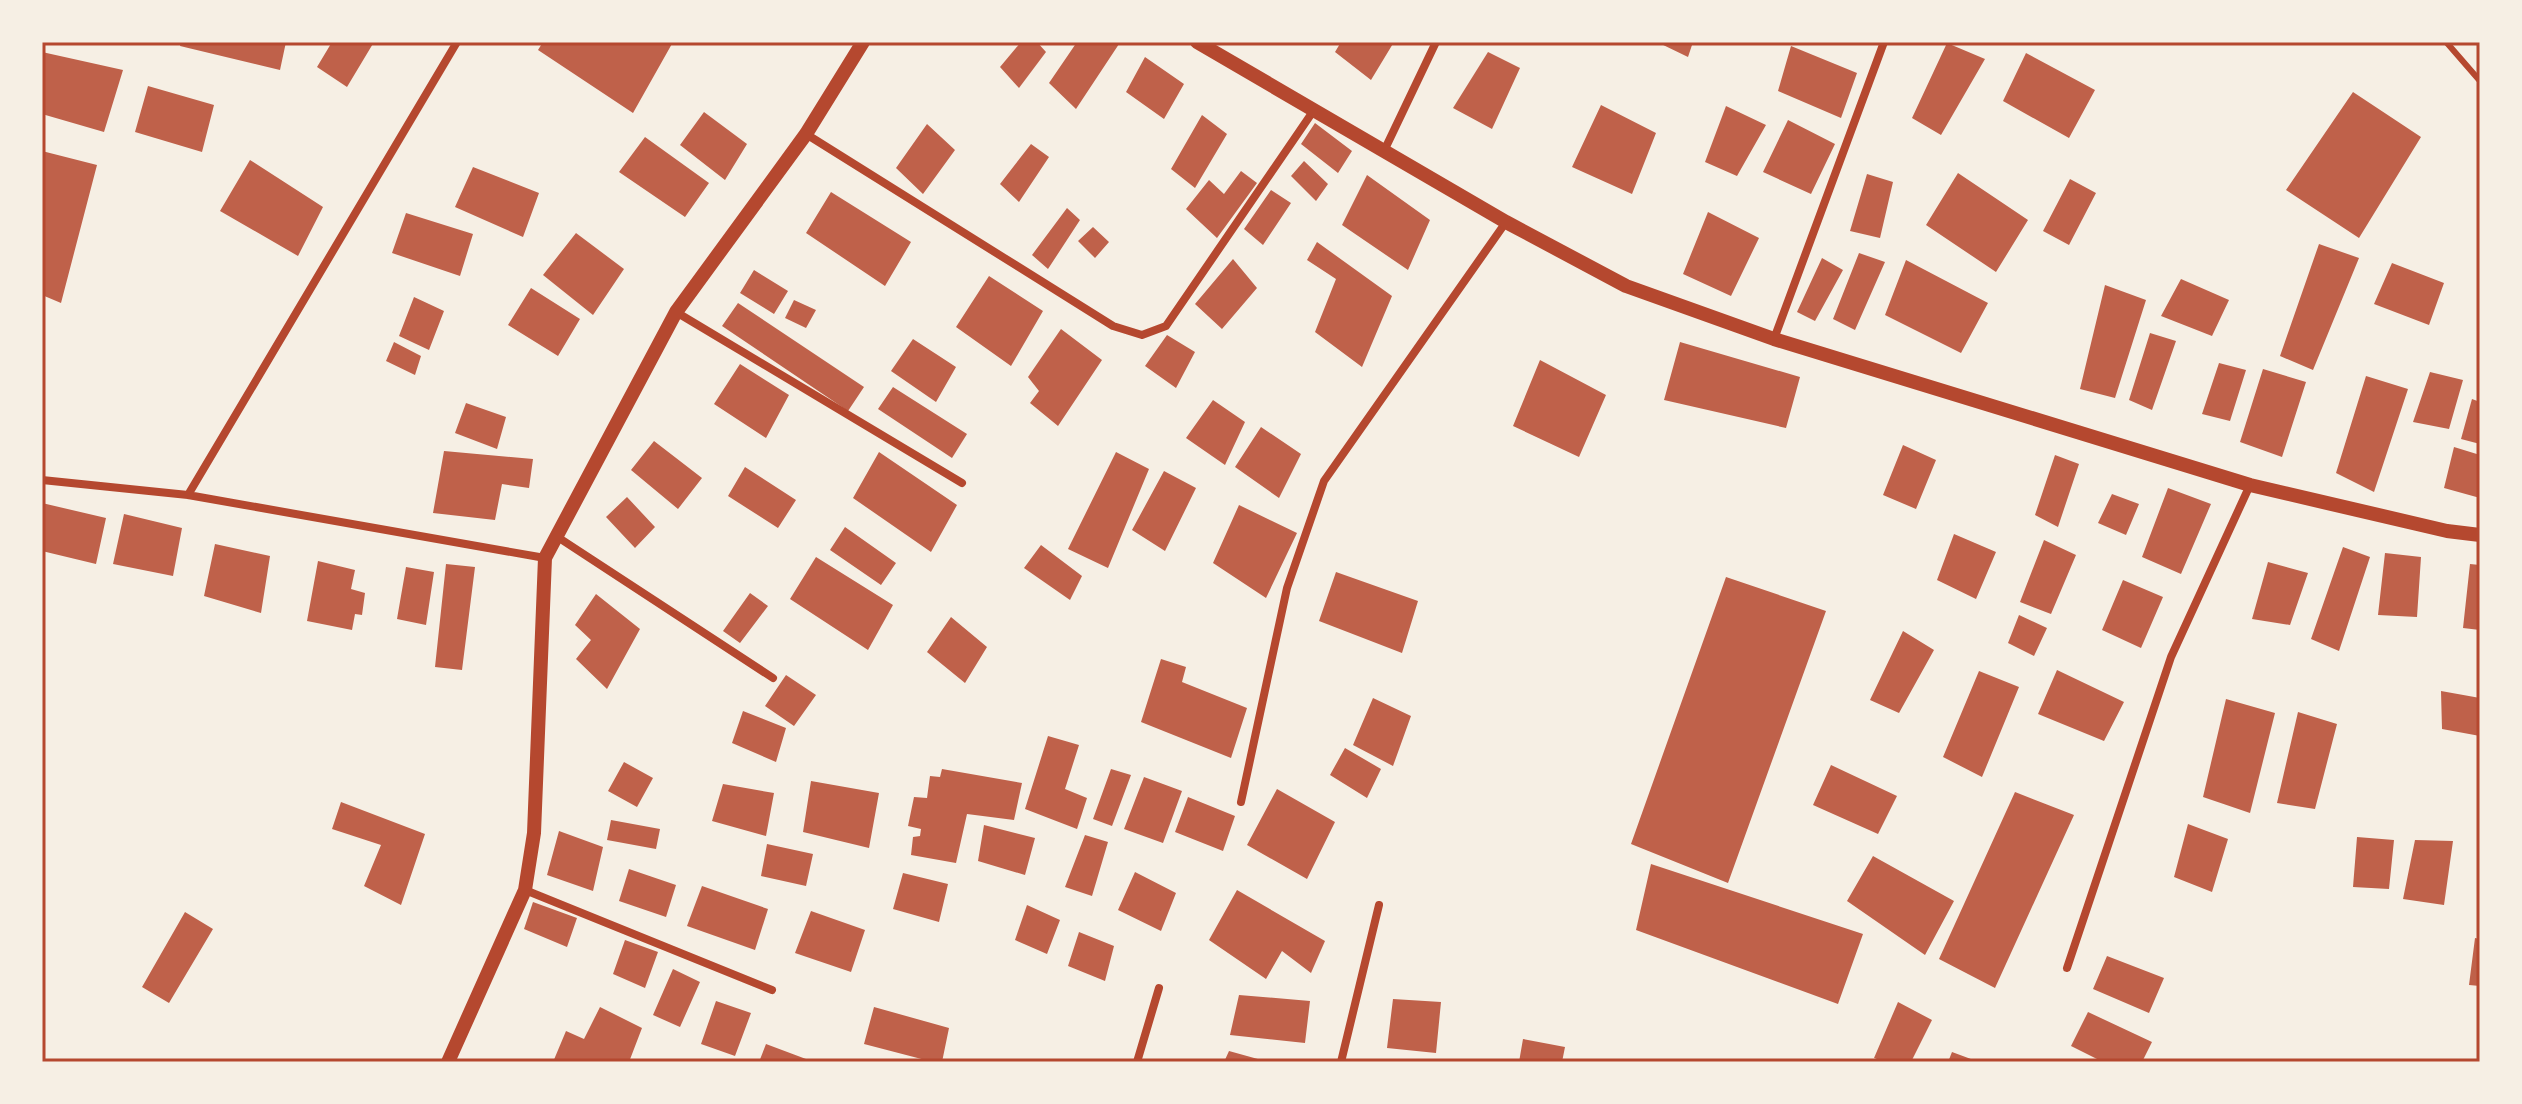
<svg xmlns="http://www.w3.org/2000/svg" width="2522" height="1104" font-family="'IBM Plex Sans',sans-serif">
  <rect width="100%" height="100%" fill="#f6efe4"/>
  <!-- building -->
  <path fill="#bf614a" d="M181 42H286L280 70 180 46Z
    M332 42H374L347 87 317 67Z
    M543 42H673L633 113 538 50Z
    M1021 42H1037L1046 52 1019 88 1000 67Z
    M1077 42H1117L1119 44 1076 109 1049 83Z
    M1341 42H1394L1371 80 1335 52Z
    M1657 42H1693L1688 57Z
    M1947 43 1985 59 1941 135 1912 118Z
    M1791 46 1857 73 1841 118 1778 91Z
    M42 52 123 70 104 132 42 114Z
    M1488 52 1520 68 1492 129 1453 108Z
    M2026 53 2095 90 2069 138 2003 101Z
    M1145 57 1184 84 1164 119 1126 92Z
    M148 86 214 105 202 152 135 132Z
    M2353 92 2421 137 2359 238 2286 190Z
    M1601 105 1656 133 1632 194 1572 167Z
    M1726 106 1766 125 1737 176 1705 162Z
    M704 112 747 144 725 180 680 145Z
    M1202 115 1227 134 1195 188 1171 169Z
    M1788 120 1835 144 1811 194 1763 172Z
    M1315 123 1352 151 1338 173 1301 144Z
    M927 124 955 150 923 194 896 168Z
    M645 137 709 183 685 217 619 172Z
    M1031 144 1049 157 1019 202 1000 184Z
    M42 151 97 165 61 303 42 295Z
    M250 160 323 207 298 256 220 211Z
    M1304 161 1328 184 1316 201 1291 176Z
    M473 167 539 193 523 237 455 207Z
    M1241 171 1257 183 1217 238 1186 209 1209 180 1224 194Z
    M1958 173 2028 220 1996 272 1926 225Z
    M1867 174 1893 182 1880 238 1850 231Z
    M1367 175 1430 220 1408 270 1342 225Z
    M2070 179 2096 193 2069 245 2043 231Z
    M1271 190 1291 203 1263 245 1244 229Z
    M831 192 911 242 885 286 806 233Z
    M1067 208 1080 220 1048 269 1032 255Z
    M1708 212 1759 238 1731 296 1683 274Z
    M406 213 473 234 460 276 392 253Z
    M1093 227 1109 242 1095 258 1078 241Z
    M576 233 624 269 593 315 543 275Z
    M1317 242 1392 296 1362 367 1315 332 1336 279 1307 260Z
    M2319 244 2359 258 2313 370 2280 356Z
    M1859 253 1885 262 1855 330 1833 319Z
    M1822 258 1843 270 1815 321 1797 312Z
    M1233 259 1257 288 1222 329 1195 304Z
    M1906 260 1988 303 1961 353 1885 315Z
    M2392 263 2444 283 2429 325 2374 304Z
    M754 270 788 291 774 314 740 293Z
    M989 276 1043 311 1011 366 956 327Z
    M2181 279 2229 300 2212 336 2161 316Z
    M2105 285 2146 300 2115 398 2080 389Z
    M531 288 580 319 558 356 508 325Z
    M414 297 444 311 429 350 399 336Z
    M794 300 816 310 806 328 785 318Z
    M738 303 864 387 848 411 722 326Z
    M1061 329 1102 360 1058 426 1030 403 1039 391 1028 377Z
    M2150 333 2176 341 2152 410 2129 400Z
    M1167 335 1195 352 1176 388 1145 366Z
    M913 339 956 367 936 402 891 371Z
    M394 342 421 356 415 375 386 361Z
    M1680 342 1800 377 1786 428 1664 400Z
    M1540 360 1606 395 1579 457 1513 426Z
    M2219 363 2246 370 2230 421 2202 414Z
    M740 364 789 395 766 438 714 404Z
    M2263 369 2306 382 2282 457 2240 442Z
    M2430 372 2463 380 2449 429 2413 422Z
    M2366 376 2408 389 2374 492 2336 473Z
    M893 387 967 434 952 458 878 409Z
    M2472 399 2480 402V444L2461 439Z
    M1213 400 1245 422 1225 465 1186 438Z
    M466 403 506 417 497 449 455 433Z
    M1261 427 1301 454 1279 498 1235 467Z
    M654 441 702 478 678 509 631 470Z
    M1903 445 1936 460 1916 509 1883 495Z
    M2454 447 2480 455V498L2444 488Z
    M444 451 533 459 529 488 502 484 495 520 433 513Z
    M879 452 957 505 931 552 853 498Z
    M1116 452 1149 469 1108 568 1068 549Z
    M2055 455 2079 464 2058 527 2035 515Z
    M745 467 796 500 778 528 728 496Z
    M1164 471 1196 488 1165 551 1132 530Z
    M2168 488 2211 504 2181 574 2142 557Z
    M2112 494 2139 504 2126 535 2098 523Z
    M627 497 655 527 635 548 606 517Z
    M42 503 106 518 96 564 42 551Z
    M1239 505 1297 533 1266 598 1213 563Z
    M124 514 182 528 173 576 113 564Z
    M845 527 896 563 881 585 830 550Z
    M1954 534 1996 552 1976 599 1937 580Z
    M2044 540 2076 555 2051 614 2020 602Z
    M215 544 270 556 261 613 204 596Z
    M1041 545 1082 576 1070 600 1024 568Z
    M2343 547 2370 557 2339 651 2311 639Z
    M2385 553 2421 557 2417 617 2378 615Z
    M816 557 893 605 868 650 790 599Z
    M318 561 355 570 351 589 365 593 362 615 355 614 352 630 307 621Z
    M2268 562 2308 573 2290 625 2252 619Z
    M446 564 475 567 462 670 435 667Z
    M2470 564 2480 565V630L2463 628Z
    M406 567 434 572 426 625 397 619Z
    M1336 572 1418 601 1402 653 1319 621Z
    M1726 577 1826 611 1728 883 1631 844Z
    M2123 580 2163 597 2141 648 2102 630Z
    M750 593 768 606 740 643 723 631Z
    M596 594 640 629 607 689 576 659 591 640 575 625Z
    M2019 615 2047 628 2034 656 2008 643Z
    M951 617 987 647 965 683 927 652Z
    M1903 631 1934 650 1899 713 1870 700Z
    M1161 659 1186 667 1182 682 1247 708 1231 758 1141 722Z
    M2057 670 2124 702 2104 741 2038 714Z
    M1979 671 2019 687 1982 777 1943 757Z
    M786 675 816 695 794 726 765 706Z
    M2441 691 2480 698V736L2442 729Z
    M1373 698 1411 716 1393 766 1353 745Z
    M2226 699 2275 713 2250 813 2203 797Z
    M743 711 786 728 776 762 732 743Z
    M2298 712 2337 724 2315 809 2277 803Z
    M1048 736 1079 745 1065 789 1087 798 1077 829 1025 809Z
    M1345 748 1381 769 1367 798 1330 775Z
    M624 762 653 778 637 807 608 791Z
    M1831 765 1897 796 1878 834 1813 805Z
    M942 769 1022 783 1014 820 967 814 956 863 911 855 913 837 920 836 921 829 908 826 914 797 927 798 930 776 940 777Z
    M1111 769 1131 775 1112 826 1093 819Z
    M1144 777 1182 791 1163 843 1124 829Z
    M811 781 879 793 869 848 803 832Z
    M723 784 774 793 766 836 712 821Z
    M1277 789 1335 822 1307 879 1247 845Z
    M2015 792 2074 815 1995 988 1939 959Z
    M1188 797 1235 816 1223 851 1175 832Z
    M341 802 425 834 401 905 364 886 381 845 332 829Z
    M611 820 660 829 656 849 607 840Z
    M2188 824 2228 839 2212 892 2174 877Z
    M984 825 1035 838 1025 875 978 861Z
    M559 831 603 847 593 891 547 875Z
    M1085 835 1108 842 1092 896 1065 887Z
    M2357 837 2394 840 2389 889 2353 887Z
    M2415 840 2453 841 2444 905 2403 899Z
    M767 844 813 854 806 886 761 876Z
    M1873 856 1954 901 1925 955 1847 901Z
    M1651 864 1863 934 1838 1004 1636 930Z
    M629 869 676 885 666 917 619 901Z
    M1135 872 1176 893 1161 931 1118 910Z
    M903 873 948 884 939 922 893 909Z
    M702 886 768 909 755 950 687 926Z
    M1237 890 1325 941 1311 973 1282 951 1266 979 1209 940Z
    M533 902 577 918 567 947 524 929Z
    M1027 905 1060 920 1047 954 1015 940Z
    M811 911 865 930 851 972 795 953Z
    M185 912 213 929 169 1003 142 987Z
    M1079 932 1114 946 1105 981 1068 966Z
    M2475 938 2480 939V986L2469 985Z
    M625 940 658 952 645 988 613 974Z
    M2107 956 2164 978 2149 1013 2093 989Z
    M673 969 700 982 680 1027 653 1015Z
    M1239 995 1310 1001 1305 1043 1230 1035Z
    M1393 999 1441 1002 1436 1053 1387 1048Z
    M716 1001 751 1013 735 1056 701 1044Z
    M1898 1002 1932 1020 1911 1062H1885L1874 1058Z
    M600 1007 642 1028 629 1062H553L566 1031 584 1039Z
    M874 1007 949 1028 942 1062H933L864 1044Z
    M2088 1012 2152 1042 2142 1062H2103L2071 1046Z
    M1523 1039 1565 1047 1562 1062H1519Z
    M766 1044 814 1062H759Z
    M1229 1051 1265 1061V1062H1224Z
    M1952 1052 1979 1062H1948Z"/>
  <g fill="none" stroke-linecap="round" stroke-linejoin="round">
    <!-- service -->
    <path stroke="#b5482f" stroke-width="6" d="M2447 43 2480 81"/>
    <!-- minor -->
    <path stroke="#b5482f" stroke-width="8" d="M806 134 1113 326 1142 335 1166 326 1314 110
      M1384 151 1436 42
      M676 312 962 483
      M1774 339 1884 42
      M42 480 188 495 545 558
      M188 495 457 42
      M556 536 773 678
      M1241 802 1287 588 1324 481 1506 222
      M525 890 772 990
      M2067 968 2171 657 2250 485
      M1137 1062 1159 988
      M1341 1062 1379 905"/>
    <!-- tertiary -->
    <path stroke="#b5482f" stroke-width="14" d="M1197 42 1506 222 1626 286 1774 339 2250 485 2447 531 2480 535
      M448 1062 525 890 534 833 545 558 676 312 806 134 863 42"/>
  </g>
  <!-- border -->
  <rect width="2522" height="1104" fill="none" stroke="#f6efe4" stroke-width="88"/>
  <rect x="44" y="44" width="2434" height="1016" fill="none" stroke="#b5482f" stroke-width="3"/>
</svg>
